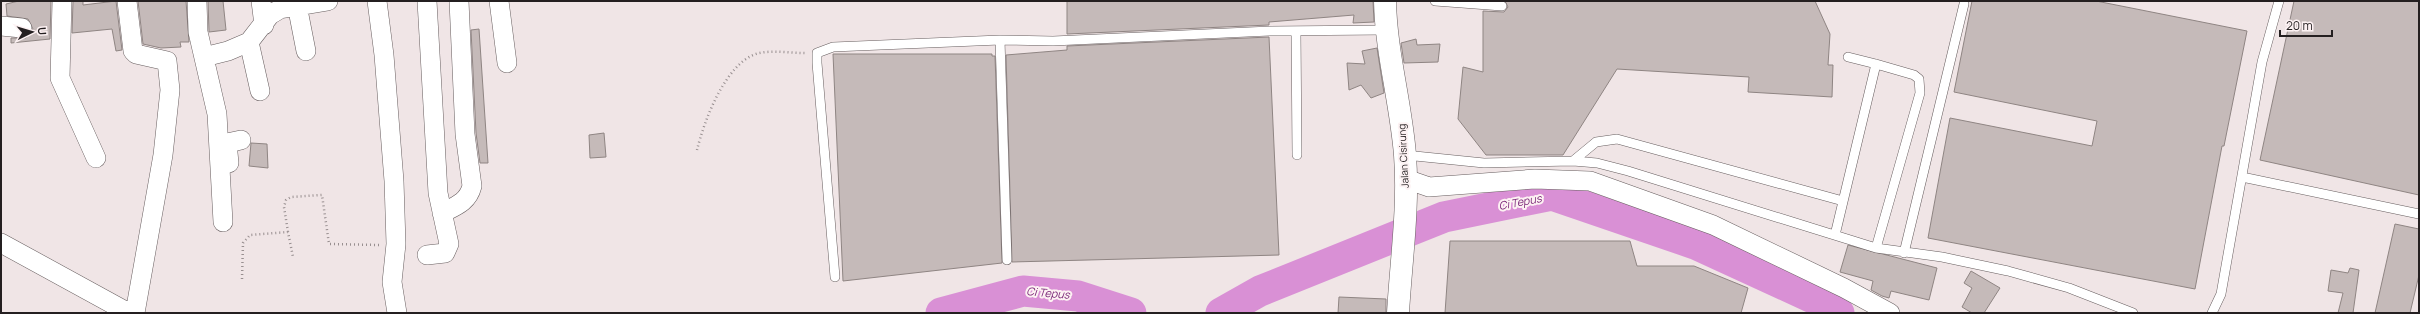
<svg xmlns="http://www.w3.org/2000/svg" width="2420" height="314" font-family="Manrope,sans-serif">
  <rect width="100%" height="100%" fill="#f0e5e6"/>
  <g fill="none" stroke-linecap="round" stroke-linejoin="round">
    <!-- river -->
    <path stroke="#d990d5" stroke-width="31" d="M941 313 1023 291 1078 296 1131 313
      M1221 313 1260 291 1444 217 1552 195 1695 244 1828 305 1839 313"/>
  </g>
  <!-- building -->
  <path fill="#c5bab9" stroke="#8f8583" d="M19 1H51L50 39 11 43V38H26L33 29 28 19 7 16 6 4Z
    M73 1H83V5L116 1 122 50 116 51 112 29 72 33Z
    M138 1H186L189 42H180L181 47 161 48 143 44Z
    M208 1H223L226 30 209 32Z
    M1067 1H1373L1374 22 1353 23 1354 15 1269 22V25L1067 34Z
    M1505 1H1815L1830 34 1828 65H1833L1832 97 1748 92 1749 77 1617 69 1563 155H1486L1458 119 1463 67 1483 72V11L1504 12 1508 7Z
    M1972 1H2096L2247 31 2224 146H2222L2195 289 1928 238 1950 118 2092 146 2097 121 1954 92Z
    M2294 1H2419V195L2260 160Z
    M479 29 488 163H480L476 133 471 30Z
    M1269 37 1279 255 1012 262 1006 55 1067 50V46Z
    M1416 39 1417 45 1440 44 1438 62 1404 63 1401 43Z
    M1377 48 1384 93 1371 98 1361 85 1349 90 1347 63 1365 64 1362 51Z
    M833 54H992V56H995L1002 263 843 281Z
    M604 133 606 157 590 158 589 135Z
    M251 143 267 144 268 168 249 166Z
    M2395 224 2419 229V275L2410 313H2375Z
    M1450 241H1630L1637 266H1694L1748 288 1741 313H1445Z
    M1848 245 1937 268 1929 300 1891 291 1889 298 1882 296 1871 290 1873 281 1840 272Z
    M2350 268 2359 270 2353 313H2338L2343 293 2328 291 2331 270 2348 273Z
    M1971 271 2000 288 1984 313H1972L1962 307 1972 288 1964 283Z
    M1339 297 1386 299V313H1338Z"/>
  <g fill="none" stroke-linecap="round" stroke-linejoin="round">
    <defs>
      <path id="lane" d="M1435 1 1502 6
        M1296 31 1297 155
        M1000 40 1007 260
        M1848 57 1876 64
        M1405 155 1484 163 1573 161 1597 163 1628 171 1876 248 1942 257 2008 271 2069 288 2133 313
        M1573 161 1596 142 1617 139 1843 201
        M2242 177 2419 214
        M1835 235 1876 64 1914 75 1919 79 1920 93 1876 248
        M1904 253 1964 4
        M835 277 817 63V53L833 47 1000 40 1053 41 1270 31 1385 30
        M2212 313 2221 294 2262 62 2279 1"/>
      <path id="street" d="M62 1 60 78 96 158
        M127 1 133 51 136 54 167 61 170 90 163 155 135 313
        M197 1 198 32 217 114 223 222
        M261 1 264 25
        M377 1 384 55 394 181 396 244 392 282 397 313
        M427 1 438 193 449 244 445 253 427 255
        M499 1 507 63
        M297 5 306 51
        M1 26 22 28
        M204 57 228 51 249 42
        M260 91 249 42 270 15 280 9 328 1
        M229 163 227 143 241 140
        M1406 179 1429 187 1535 179 1590 181 1713 225 1844 288 1890 313
        M442 213C456 206 468 202 472 186L465 134 459 1
        M1 243 129 313"/>
      <path id="secondary" d="M1385 1C1386 53 1401 103 1405 155 1409 207 1401 261 1398 313"/>
    </defs>
    <!-- lane casing -->
    <use href="#lane" stroke="#675e5f" stroke-width="10"/>
    <!-- street casing -->
    <use href="#street" stroke="#675e5f" stroke-width="20"/>
    <!-- secondary casing -->
    <use href="#secondary" stroke="#675e5f" stroke-width="23"/>
    <!-- path -->
    <path stroke="#988f90" stroke-width="2.5" stroke-dasharray="1 3" stroke-linecap="butt" d="M697 150C704 121 726 61 759 53 774 50 790 53 805 53
      M288 232 284 207 286 200 291 197 322 195 329 244 379 245
      M242 279 243 243 250 235 288 232 293 257"/>
    <!-- lane -->
    <use href="#lane" stroke="#fff" stroke-width="9"/>
    <!-- street -->
    <use href="#street" stroke="#fff" stroke-width="19"/>
    <!-- secondary -->
    <use href="#secondary" stroke="#fff" stroke-width="22"/>
  </g>
  <g text-anchor="middle" stroke-width="4" stroke-linejoin="round" paint-order="stroke">
    <!-- street labels -->
    <g font-size="10" fill="#241f20" stroke="#fdf2f3">
      <text transform="translate(1403 156) rotate(-93)" y="4">Jalan Cisirung</text>
    </g>
    <!-- water labels -->
    <g font-size="11" font-style="italic" fill="#751f73" stroke="#fdf2f3">
      <text transform="translate(1520 202) rotate(-11)" y="4">Ci Tepus</text>
      <text transform="translate(1048 293) rotate(5)" y="4">Ci Tepus</text>
    </g>
  </g>
  <!-- border -->
  <rect width="2420" height="314" fill="none" stroke="#241f20" stroke-width="4"/>
  <!-- north arrow -->
  <g transform="translate(32 32) rotate(85)" stroke="#fdf2f3" stroke-width="3" paint-order="stroke">
  <path d="M0-3L7 15L0 10L-7 15Z" fill="#241f20"/>
  <text y="-6" font-size="11" font-weight="bold" text-anchor="middle" fill="#241f20">U</text>
  </g>
  <!-- scale -->
  <path d="M2280 30v6h52v-6" fill="none" stroke="#241f20" stroke-width="2"/>
  <text x="2286" y="30" font-size="12" fill="#241f20" stroke="#fdf2f3" stroke-width="3" paint-order="stroke">20 m</text>
</svg>
